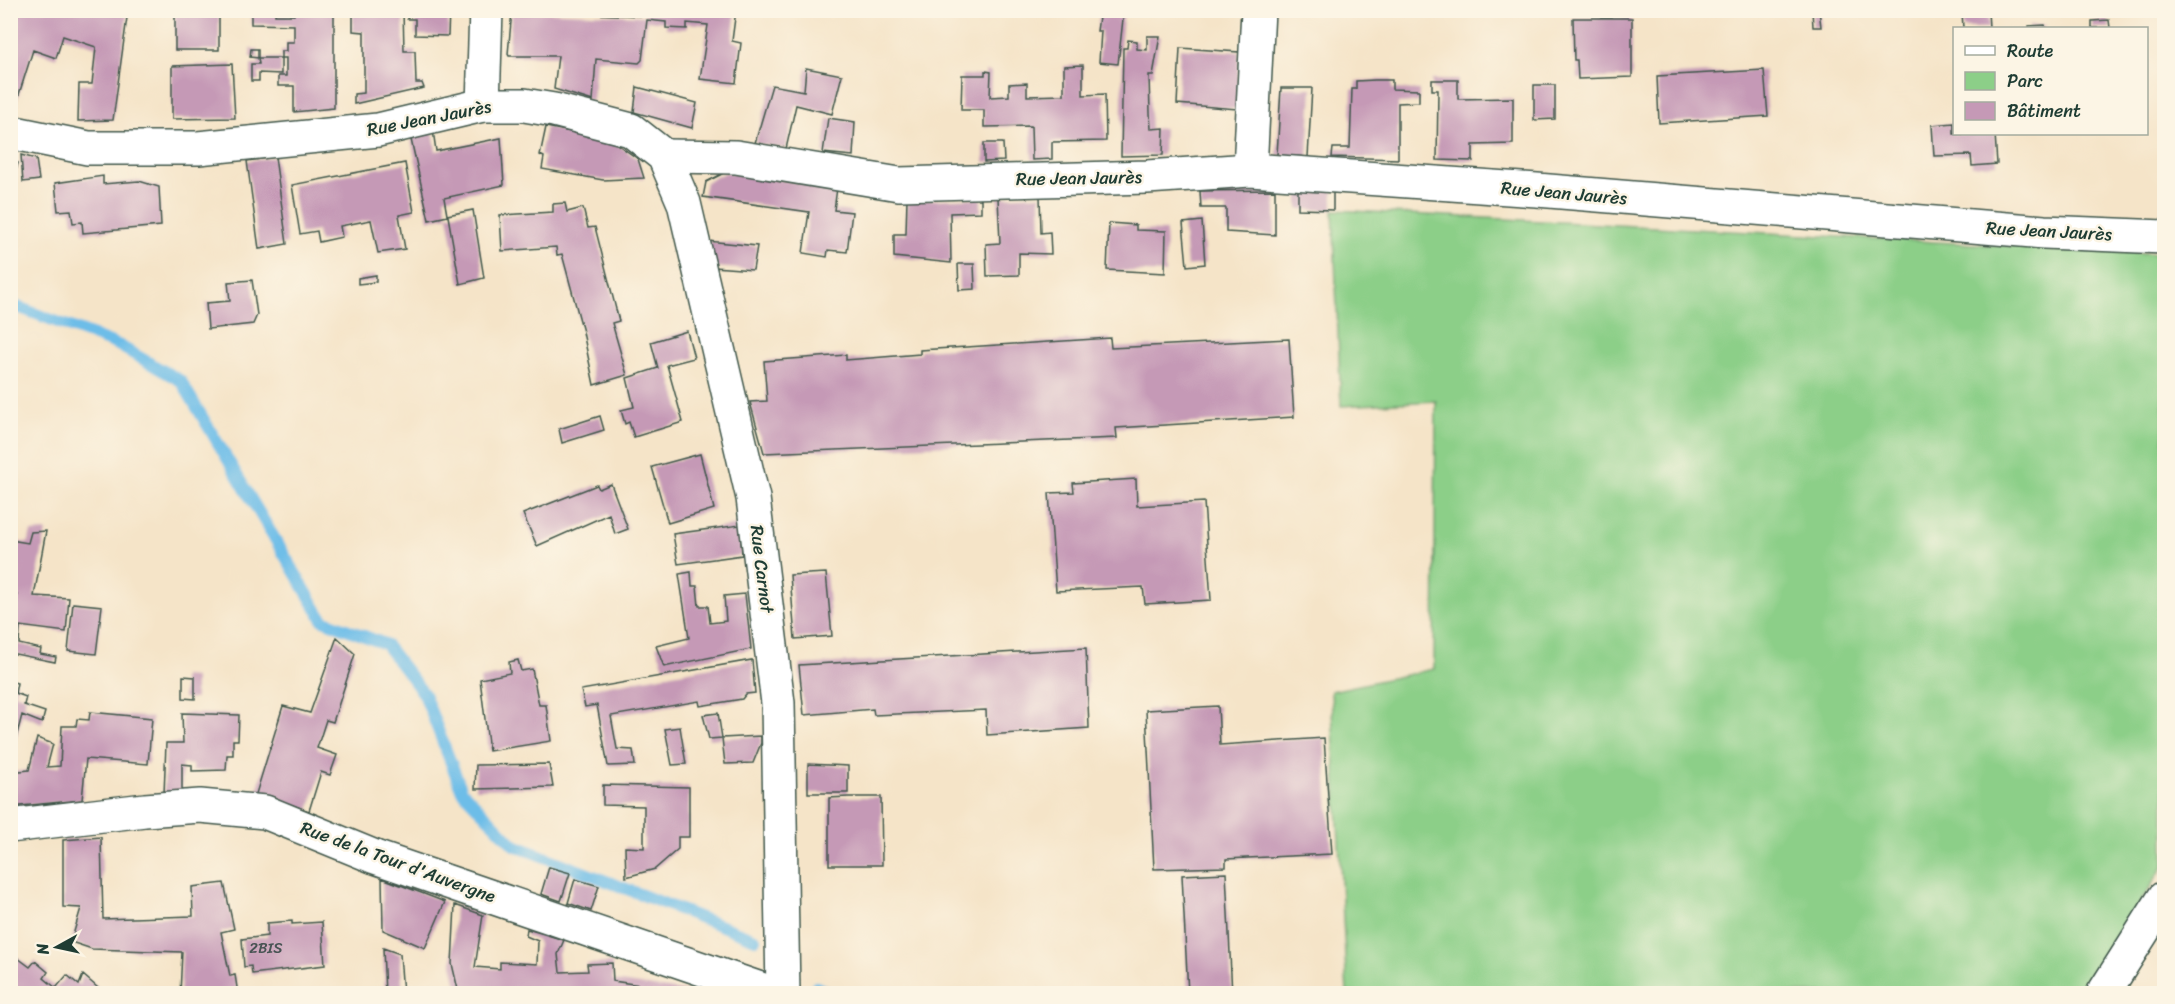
<svg xmlns="http://www.w3.org/2000/svg" width="2175" height="1004" font-family="Sriracha,sans-serif">
  <rect width="100%" height="100%" fill="#fcf5e5"/>
  <filter id="ink" filterUnits="userSpaceOnUse"><feTurbulence type="fractalNoise" baseFrequency=".0167" numOctaves="2"/><feDisplacementMap in="SourceGraphic" scale="12" xChannelSelector="R" yChannelSelector="G"/><feConvolveMatrix kernelMatrix="1 2 1 2 8 2 1 2 1" color-interpolation-filters="sRGB"/></filter>
  <filter id="wash" filterUnits="userSpaceOnUse"><feTurbulence type="fractalNoise" baseFrequency=".008" numOctaves="4" result="noise"/><feDisplacementMap in="SourceGraphic" scale="24" xChannelSelector="R" yChannelSelector="G"/><feGaussianBlur stdDeviation="1.35" result="paint"/><feColorMatrix in="noise" values="0 0 0 0 0 0 0 0 0 0 0 0 0 0 0 0 0 1.4 0 .05"/><feComposite in="paint" operator="in"/></filter>
  <g filter="url(#wash)">
    <rect width="100%" height="100%" fill="#f5e4c8"/>
    <!-- green -->
    <path fill="#8ccf88" stroke="#56865e" stroke-width="1.5" d="M1333 210 2164 254V865L2084 993H1347L1331 691 1434 669 1436 401 1341 406Z"/>
    <g fill="none" stroke-linecap="round" stroke-linejoin="round">
      <!-- stream -->
      <path stroke="#6dbde8" stroke-width="12" d="M10 304 118 345 181 381 323 620 385 644 424 694 462 791 514 845 755 939
        M816 987 832 994"/>
    </g>
    <g id="blocks">
      <!-- building -->
      <path fill="#c599b6" d="M10 10H128L113 120 78 121 79 84H92L96 47 63 36 56 58 33 50 14 110 10 109Z
        M175 10H219V50H175Z
        M251 10 275 11V15H294V10H337L334 13V108L294 112V86H278V76H286V58H281V51H286V42H294V25L251 24Z
        M370 10H403L404 51H415L416 83H422L424 88 354 104V94L364 93V32L353 31V11L370 14Z
        M407 10H449L448 36 415 35V19H407Z
        M645 10H736L732 41 741 43 736 83 700 79 708 25 687 23V29L666 28V22L647 20 642 60 639 63 596 59 593 101 554 89 558 56H509L508 54 512 11 645 16Z
        M1100 10H1124L1118 64 1099 62 1101 31H1097Z
        M1812 10H1819L1821 27H1813Z
        M1988 11 1989 28H1963L1962 12Z
        M1573 18H1632V77L1578 79 1577 60H1574Z
        M2109 20 2110 28H2092V21Z
        M2045 25 2046 28H2029V26Z
        M1147 36H1160L1153 75H1149L1150 113 1151 129 1164 128 1163 155 1121 156 1123 48H1127L1128 40 1137 41V49L1147 50Z
        M1180 48 1239 52 1237 109 1177 104Z
        M251 49H258V58L250 57Z
        M258 58H281V74L259 73V81H251V64H259Z
        M232 64 235 118 172 119V66Z
        M1083 65V95L1105 94 1106 141 1052 142V159L1032 160 1031 126 984 127V110H961L962 75H985V71L991 72 990 97 1009 96V84L1027 83V96L1064 95V66Z
        M806 68 842 75 832 114 796 105 786 149 755 143 772 85 804 91Z
        M1764 70 1768 116 1659 123 1657 76Z
        M1375 80H1392V89L1419 90V102L1398 103V159L1332 157 1333 148H1350L1352 89H1356V81Z
        M1432 80H1458V99L1513 98V144L1473 145V161L1437 160 1438 90H1432Z
        M1534 85H1555V119L1534 120Z
        M637 87 697 103 692 128 634 112Z
        M1281 88H1312L1308 157 1277 155Z
        M828 118 855 122 853 156 823 153Z
        M1954 123V134H1995L1997 164 1972 166 1971 155 1934 156 1932 125Z
        M546 127 611 140 638 159 644 178 603 180 542 169 544 157 540 155Z
        M433 130 436 151 501 138 504 185 444 198 447 215 473 210 484 278 460 284 448 216 429 220 410 135Z
        M984 143H1003L1004 161 984 162Z
        M10 152 13 153 11 160 18 163 11 189Z
        M21 155 36 159 39 180 23 182Z
        M275 157 287 244 259 249 247 161Z
        M405 163 414 212 399 215 405 249 378 253 371 220 340 226 342 237 319 242 317 231 300 234 292 185Z
        M726 172 837 188 834 210 852 212 847 252 828 250 827 257 803 253 809 212 703 197 706 182Z
        M103 176V184L139 181 159 187 161 226 83 233 82 222 73 223 71 210 58 211 55 183Z
        M1298 188 1333 190V210L1298 209Z
        M1275 190V235L1226 232V208H1201L1200 191Z
        M1040 195 1041 233 1050 232 1051 254 1019 253V275L987 276 986 244 1000 243 998 197Z
        M907 198 922 200 981 198V212L950 213 951 263 894 257V234H906Z
        M565 203 567 212 583 208 588 228 595 227 619 321 612 323 627 375 594 385 583 332 562 254 557 255 556 247 502 251 500 215 553 212V204Z
        M1202 221 1205 264 1187 266 1183 223Z
        M1109 223 1136 225V230L1166 231 1165 273 1107 270Z
        M707 241 757 246 753 270 714 267Z
        M958 264H974L975 289 959 290Z
        M376 275V282L358 284V278Z
        M252 280 257 315 253 324 208 329 206 303 230 301 228 282Z
        M687 331 694 358 667 365 683 422 634 437 629 422 625 424 621 410 634 407 627 378 658 368 651 342Z
        M1110 338 1111 348 1289 339 1294 417 1116 428 1117 438 764 453 750 402 767 401 764 361 846 355V360L920 354V350Z
        M600 416 604 430 562 443 559 429Z
        M700 454 714 509 668 523 652 467Z
        M1136 479 1137 506 1204 502 1211 600 1145 604 1143 587 1056 591 1049 493 1074 492 1073 483Z
        M611 484 628 529 615 534 609 514 537 546 523 514 597 485 599 489Z
        M740 525 742 555 678 564 673 534Z
        M46 531 34 596 69 598 66 632 20 626 19 644 41 649 40 654 56 657 55 662 10 653V611L14 612 17 595 10 594V540L28 543 31 532Z
        M691 572 692 586H697L699 606H708L710 623 726 621 724 596 745 594 751 649 664 667 656 646 689 638 679 574Z
        M826 573 832 636 795 639 790 575Z
        M73 603 102 606 96 654 68 651Z
        M337 637 355 654 333 722 326 720 317 748 337 755 330 775 321 772 309 811 275 799 255 797 283 706 310 713Z
        M1086 648 1089 728 987 735 986 710 874 715 873 709 804 715 799 665Z
        M518 660 521 671 532 669 539 705H546L551 741 489 751 480 679 510 673 509 662Z
        M752 660 755 693 746 694 742 699 700 706 699 701 611 716 617 749 633 750 635 765 608 766 597 705 585 707 581 690Z
        M183 676 195 677V699L183 698Z
        M10 681 17 683 15 693 26 697 24 705 45 712 42 723 22 715 15 742 10 740Z
        M1218 706 1220 745 1324 738 1332 854 1226 859V867L1154 869 1146 710Z
        M90 712 152 718 148 764 86 759 82 800 10 807V772L29 770 37 738 53 744 47 767 60 766 62 726H76L77 719 89 720Z
        M182 713 239 715 238 740H233V755H227L226 770 192 771V765L182 764V792L164 794 166 743H183Z
        M718 713 722 738 709 739 703 715Z
        M680 727 686 764 672 765 665 729Z
        M761 736V743L753 763 725 764 722 738Z
        M549 764 553 787 475 789 476 765Z
        M808 764 848 766V793H808Z
        M603 785 689 787V837H678V849L655 869 626 877 625 847 644 848V806L603 805Z
        M848 797H881L882 865H829V798Z
        M101 837 103 919 193 916 192 887 224 883 234 929 221 932 230 976 235 975 238 994H180L182 952 92 949 71 942 81 908 63 907V840Z
        M549 867 570 873 561 901 541 894Z
        M1226 873 1232 994H1188L1182 875Z
        M382 878 445 902 425 948 383 930Z
        M575 879 599 886 591 911 568 903Z
        M455 905 483 915 475 967 500 969V962L537 964 538 941 526 936 527 929 564 940 558 954 560 972 588 971 587 964 612 963 613 981 702 994H459L452 964Z
        M292 921V924L322 922 325 965 252 974 251 966 244 967 242 939 267 936V923Z
        M383 948 400 954 403 994H385Z
        M10 952 30 967 35 961 48 972 44 978 56 988 67 975 79 985 83 975 105 994H19L10 987Z"/>
    </g>
  </g>
  <g filter="url(#ink)">
    <use href="#blocks" fill-opacity="0" stroke="#3f564a" stroke-width="1.5"/>
    <g fill="none" stroke-linecap="round" stroke-linejoin="round">
      <defs>
        <path id="street" d="M10 132 88 148H198L378 130 483 105
          M664 156 736 157 899 184 1147 177 1250 170 1537 190 2044 232 2164 237
          M1250 170 1258 10
          M10 826 145 810 200 806 265 812 375 857 775 994
          M2103 994 2164 898"/>
        <path id="secondary" d="M486 10 483 105H524L554 110 631 130 664 156 684 203 753 498 778 703 783 994"/>
      </defs>
      <!-- street casing -->
      <use href="#street" stroke="#3f564a" stroke-width="36"/>
      <!-- secondary casing -->
      <use href="#secondary" stroke="#3f564a" stroke-width="36"/>
      <!-- street -->
      <use href="#street" stroke="#fff" stroke-width="33"/>
      <!-- secondary -->
      <use href="#secondary" stroke="#fff" stroke-width="33"/>
    </g>
  </g>
  <g text-anchor="middle" stroke-width="5" stroke-linejoin="round" paint-order="stroke">
    <!-- number labels -->
    <g font-size="15" fill="#485454">
      <text x="266" y="953">2BIS</text>
    </g>
    <!-- street labels -->
    <g font-size="18" fill="#1f3d34" stroke="#fcf5e5">
      <text transform="translate(429 118) rotate(-11)" y="6">Rue Jean Jaurès</text>
      <text transform="translate(1079 178) rotate(-1)" y="6">Rue Jean Jaurès</text>
      <text transform="translate(1564 193) rotate(5)" y="6">Rue Jean Jaurès</text>
      <text transform="translate(2049 231) rotate(3)" y="6">Rue Jean Jaurès</text>
      <text transform="translate(762 569) rotate(83)" y="6">Rue Carnot</text>
      <text transform="translate(398 862) rotate(20)" y="6">Rue de la Tour d'Auvergne</text>
    </g>
  </g>
  <!-- margin -->
  <rect width="2175" height="1004" fill="none" stroke="#fcf5e5" stroke-width="36"/>
  <!-- legend -->
  <rect x="1953" y="27" width="195" height="108" fill="#fcf5e5" stroke="#a4ab9e" stroke-width="1.5"/>
  <rect x="1965" y="46" width="30" height="9" fill="#ffffff" stroke="#a4ab9e" stroke-width="1.5"/>
  <text x="2007" y="57" font-size="18" fill="#1f3d34">Route</text>
  <rect x="1965" y="72" width="30" height="18" fill="#8ccf88" stroke="#a4ab9e" stroke-width="1.5"/>
  <text x="2007" y="87" font-size="18" fill="#1f3d34">Parc</text>
  <rect x="1965" y="102" width="30" height="18" fill="#c599b6" stroke="#a4ab9e" stroke-width="1.5"/>
  <text x="2007" y="117" font-size="18" fill="#1f3d34">Bâtiment</text>
  <!-- north arrow -->
  <g transform="translate(57 947) rotate(262)" stroke="#fcf5e5" stroke-width="4.5" paint-order="stroke">
  <path d="M0-4.5L10 22L0 15L-10 22Z" fill="#1f3d34"/>
  <text y="-9" font-size="16" font-weight="bold" text-anchor="middle" fill="#1f3d34">N</text>
  </g>
</svg>
